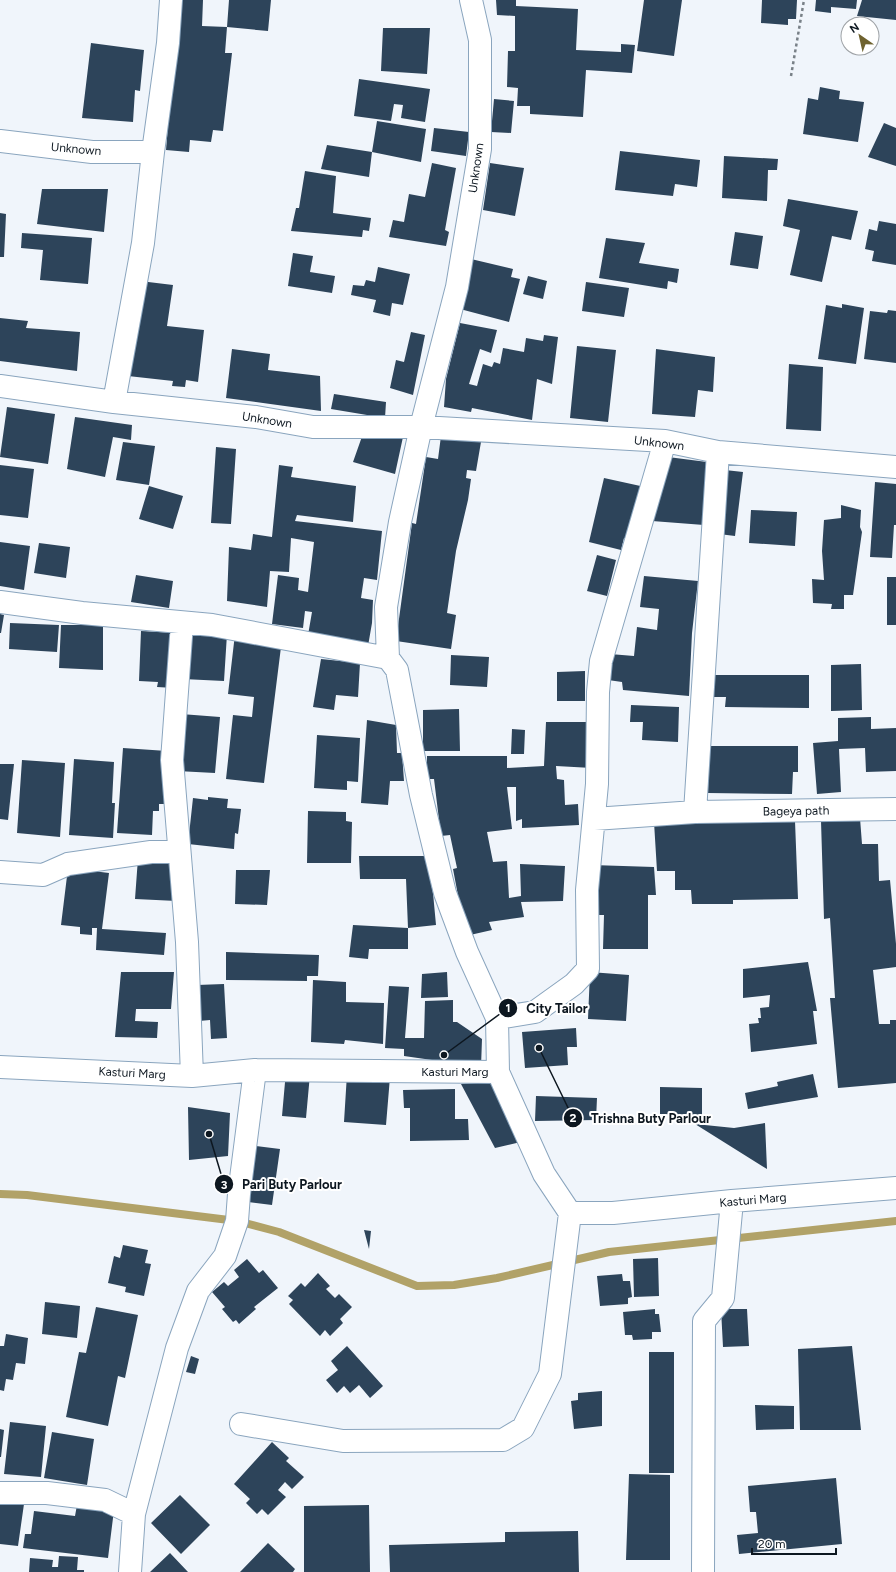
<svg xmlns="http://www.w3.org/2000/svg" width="896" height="1572" font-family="Figtree,sans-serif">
  <rect width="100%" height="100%" fill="#f0f5fb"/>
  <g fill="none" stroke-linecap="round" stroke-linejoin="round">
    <!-- stream -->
    <path stroke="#b1a268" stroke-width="8" d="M0 1194 27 1195 237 1221 279 1232 417 1286 454 1285 497 1278 609 1252 896 1221"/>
  </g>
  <!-- building -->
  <path fill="#2d445a" d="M178 0H203L202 26 227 27 225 53H232L223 131 213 130 211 142 190 140 189 152 166 150Z
    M229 0H271L268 31 227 27Z
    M496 0H516V6L578 9 576 50 621 52V44L635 45 632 73 586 70 583 117 530 114V106H517L518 88 507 87 508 51H515V16L497 15Z
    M644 0H682L674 56 637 51Z
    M762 0H797L796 19H788V25L761 23Z
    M816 0H857L856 9 831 7V13L815 11Z
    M862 0H896V20L857 16Z
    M383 28H430L427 74 381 71Z
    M91 43 144 50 140 91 135 90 133 122 82 118Z
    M359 79 430 89 425 122 401 118 403 105 394 104 391 121 354 116Z
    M820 87 840 91 839 99 864 102 858 142 803 134 808 98 818 100Z
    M494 99 514 101 511 133 491 132Z
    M377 121 426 129 421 162 372 152Z
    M884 123 896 128V166L868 157Z
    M434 128 469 132 466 156 431 151Z
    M327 145 372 152 369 177 321 169Z
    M620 151 700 160 697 187 675 184 673 196 615 190Z
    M724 156 778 159 777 170H768L767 201 722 198Z
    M432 163 456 168 445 230 449 232 446 246 389 237 393 220 404 222 409 194 425 197Z
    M490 163 524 168 515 216 483 210Z
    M305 171 336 176 333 213 371 218 369 231 363 230 362 237 291 231 296 208H299Z
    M42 189H108L104 232 37 224Z
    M788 199 858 211 851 240 832 236 822 282 790 275 800 230 783 226Z
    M0 213 6 214 4 257H0Z
    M879 221 896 224V265L872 261 874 251 865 249 869 229 877 231Z
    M735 232 763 236 758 269 730 265Z
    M22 233 92 238 88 284 40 280 43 250 21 248Z
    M606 238 645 243 639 263 679 269 677 283 668 281 667 289 599 278Z
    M293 253 313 256 310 272 335 276 332 293 288 286Z
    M471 259 513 269 511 277 520 279 509 322 460 309Z
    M378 267 410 274 403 305 392 303 390 316 373 312 376 300 351 295 353 285 364 286 366 280 375 282Z
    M528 276 547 281 543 299 523 294Z
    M140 281 173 285 167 326 204 330 198 382 186 380 185 387 172 386 173 381 128 376Z
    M586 282 629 288 624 317 582 311Z
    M842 304 864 308 856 364 818 359 826 305 842 308Z
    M888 310 896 311V363L864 359 870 311 887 313Z
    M0 318 28 321 26 328 80 332 77 371 0 361Z
    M460 323 497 330 491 353 480 349 469 384 477 386 483 364 492 367 494 362 500 364 503 348 524 352 526 338 543 341 544 335 558 337 552 384 537 379 532 420 472 408 471 412 444 407 446 379Z
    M411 332 425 335 413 395 390 388 396 360 404 362Z
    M577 346 616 350 608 422 570 418Z
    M232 349 270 354 268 370 320 376 321 411 226 398Z
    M656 349 715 357 713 392 698 390 695 417 652 414Z
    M789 364 823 367 821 431 786 429Z
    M334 394 386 402 385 418 331 409Z
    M7 407 55 414 48 464 0 457Z
    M75 417 132 425 131 440 113 437 105 477 67 469Z
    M365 428 403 437 395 474 353 462Z
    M441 436 481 442 476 471 467 470 466 478 471 479 468 500 456 551 447 613 456 615 451 649 396 641 412 523 416 524 426 457 438 459Z
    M123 442 155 446 149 485 116 480Z
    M216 447 236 449 231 524 211 523Z
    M668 457 707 462 704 525 652 521Z
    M0 465 34 469 28 518 0 515Z
    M279 465 293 467 291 477 356 486 353 522 297 515 295 521 382 531 377 580 364 578 361 598 373 600 372 623 368 646 308 635 312 612 305 611 303 628 272 624 278 575 299 578 298 590 308 592 314 542 291 538 289 572 270 571 267 607 227 601 229 547 251 550 253 534 272 537Z
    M725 470 743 472 735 536 719 534Z
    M604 478 645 487 632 540 624 538 621 550 589 542Z
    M875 482 896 484V525H894L892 558 870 557Z
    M149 486 183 496 173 529 139 519Z
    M841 505 861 510 860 527 862 532 853 595H844V609H831L832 604 813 603 812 579 824 580 822 551 824 520 841 518Z
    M751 510 797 512 795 546 749 543Z
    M0 542 30 546 24 590 0 586Z
    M39 543 70 547 66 578 34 573Z
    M597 555 616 560 607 596 587 591Z
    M136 575 173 581 169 608 131 602Z
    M644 576 698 581 692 633 689 696 623 690 622 682 608 680 610 654 634 656 637 627 657 630 659 609 640 607Z
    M887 577H896V625H887Z
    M0 614 4 615 1 633H0Z
    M10 623 59 625 57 652 9 649Z
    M61 625H103V670L59 668Z
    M141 631 176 633 174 688 157 687 158 682 139 681Z
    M185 632 227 634 224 681 183 679Z
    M235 634 282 639 264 783 226 779 233 715 252 717 254 697 228 694Z
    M451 655 489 657 487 687 450 685Z
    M321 659 360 663 358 697 336 695 334 710 313 707Z
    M861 664 862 710 831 711V665Z
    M585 671V701H557V672Z
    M713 675H809V708L725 707 726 697H713Z
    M631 705 679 707 678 742 642 740 643 722H630Z
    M459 709 460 751H423V710Z
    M181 714 220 717 215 773 177 771Z
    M871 717V729L896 728V771L866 772 865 748 839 749 841 792 817 794 813 743 838 741V718Z
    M367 720 396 725 397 753H402L404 781H390L388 805 361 803Z
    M546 722H587L592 768 556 766 557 779 564 780 565 805 578 804 579 825 522 828V819L516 821V787H507L512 829 487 832 493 862 507 861 509 898 521 896 520 864 565 866 563 901 521 902 524 917 489 922 492 930 470 935 460 906 453 869 457 868 450 835 441 836 434 779H427V756H507V768L544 766Z
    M512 729 525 730 524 754H511Z
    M317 735 360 738 358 782 347 781V790L314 788Z
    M709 746H798V772H793L792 794 708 793Z
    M123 748 167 751 164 804H159V811H153L152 835 117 833Z
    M74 759 114 762 112 803H115L113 838 69 835Z
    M22 760 65 763 60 837 17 833Z
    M0 764H14L8 820 0 819Z
    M208 797 228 799 227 808 241 809 238 834 235 833 234 849 188 844 193 798 208 800Z
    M308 811 346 812V821L352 822 351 863H307Z
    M860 818 862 844H878L879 881 890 880 896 944V967L873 970 879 1024H890V1020H896V1083L838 1088 830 998H835L830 918 824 919 821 821Z
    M795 821 798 899 733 900V904H692L691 890H675V871H657L654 822Z
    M359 856H425L433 893 436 925 408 928 406 879H360Z
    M138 858 168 859 177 901 135 899Z
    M592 865 654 867 656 895H648V949H603L604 915H592Z
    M68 868 109 873 102 929 166 933 164 955 96 950 97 928H92V935L80 934V927L61 925Z
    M236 870H270L267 905 235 904Z
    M353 925 408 928V949H369L368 959 349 957Z
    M226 952 319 955 318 976H307V981L226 980Z
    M808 962 817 1011H813L817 1044 751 1052 749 1024 759 1023 758 1018H761L760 1008 769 1007 770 995 743 998V969Z
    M121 972H174L171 1009H136L135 1021 158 1022 157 1038 115 1037Z
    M447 972 448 997 421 998 422 974Z
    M590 972 629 975 626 1021 588 1019Z
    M313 980 346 982V1002L384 1003 383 1044 345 1040 344 1044 311 1042Z
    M224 984 227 1038 211 1039 210 1020 199 1021 197 985Z
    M389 986 409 987 405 1038H424L425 1001 453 1000V1022H457L482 1039 481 1067 404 1056V1049L385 1048Z
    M576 1028 577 1047H567L568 1065 525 1068 522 1032Z
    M286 1071 310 1074 306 1118 282 1116Z
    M347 1074 390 1077 386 1125 344 1122Z
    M813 1074 818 1097 748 1109 745 1093 778 1086 777 1082Z
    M495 1082 525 1141 495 1148 461 1084Z
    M660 1087 702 1088V1115L660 1114Z
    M455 1089V1119H468L469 1140 410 1141V1108H404L403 1090Z
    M536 1096 597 1098 596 1120 535 1121Z
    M188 1107 230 1113 228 1156 189 1160Z
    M765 1123 767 1169 695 1124 734 1128Z
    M248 1145 280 1149 272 1205 240 1201Z
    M364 1230 371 1231 369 1249Z
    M123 1245 148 1250 145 1263 151 1264 144 1296 125 1292 126 1287 108 1283 114 1256 120 1258Z
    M658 1258 659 1296 634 1297 633 1259Z
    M247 1259 259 1273 263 1270 278 1288 254 1307 256 1309 239 1324 236 1320 233 1322 222 1309 225 1307 212 1292 224 1282 228 1286 239 1277 234 1270Z
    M318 1273 330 1286 326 1289 335 1298 339 1294 352 1307 340 1319 343 1323 330 1336 325 1330 320 1336 289 1304 293 1300 288 1296 301 1283 305 1287Z
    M622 1274 623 1281H630L632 1297 628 1298V1304L600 1306 597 1276Z
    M45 1302 80 1306 77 1338 42 1334Z
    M96 1307 138 1315 125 1378 118 1376 108 1426 66 1417 79 1352 86 1353Z
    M655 1309V1314H659L661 1332H652V1339L633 1340 632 1335H625L623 1312Z
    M721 1309H747L749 1346 723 1347Z
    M6 1334 28 1338 25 1364 16 1363 13 1380 6 1379 4 1391 0 1390V1346H4Z
    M347 1346 383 1386 370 1398 359 1385 350 1393 344 1386 337 1393 326 1380 338 1370 331 1361Z
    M852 1346 861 1430H800L798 1349Z
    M649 1352H674V1473H649Z
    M191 1356 199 1359 195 1374 186 1372Z
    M602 1391V1426L574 1429 571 1401 578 1400V1393Z
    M755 1405 794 1406V1429L756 1430Z
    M10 1422 46 1426 41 1477 4 1474Z
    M0 1429 4 1430 1 1457H0Z
    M52 1432 94 1439 87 1485 44 1478Z
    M272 1442 289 1458 286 1461 304 1477 292 1489 285 1482 278 1490 286 1497 268 1515 262 1509 257 1514 246 1503 250 1499 234 1484Z
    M629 1474 670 1475V1560H626Z
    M836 1478 842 1544 739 1554 737 1535 758 1533 756 1512H750L748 1486Z
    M180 1495 210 1525 181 1554 151 1523Z
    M0 1501 24 1504 18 1546 0 1544Z
    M77 1505 114 1510 108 1558 23 1548 25 1534H31L34 1511 75 1516Z
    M369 1505 370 1572H304V1506Z
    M578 1531 579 1572H390L389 1545 505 1542V1532Z
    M268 1543 295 1569 293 1572H240Z
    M170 1553 188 1572H150Z
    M59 1556 78 1557 77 1570H84V1572H29L30 1558 53 1560 52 1567H58Z"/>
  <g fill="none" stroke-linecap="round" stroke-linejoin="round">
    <defs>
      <path id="street" d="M471 0 480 40V149L457 287 421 427 665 441 718 452 896 467
        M0 141 92 152H153
        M0 386 114 402 256 417 313 427H421L400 522 386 607 388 658
        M114 402 143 243 153 152 168 43 171 0
        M0 602 82 613 212 625 388 658 397 670 421 795 445 893 467 952 497 1018 498 1072
        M182 623 172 760 187 942 192 1076
        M695 812 896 809
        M594 819 695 812 718 452
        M0 872 43 875 68 864 151 852H179
        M497 1018 535 1012 574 984 588 969 587 890 597 784 598 692 601 661 665 441
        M0 1067 192 1076 255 1070 498 1072 544 1174 570 1213H613L732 1201 896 1188
        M241 1424 343 1441 503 1440 523 1428 550 1374 570 1213
        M0 1493H47L105 1500 134 1514
        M130 1572 134 1514 177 1348 198 1291 225 1256 237 1221 239 1194 255 1070
        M703 1572 704 1321 723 1298 732 1201"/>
    </defs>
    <!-- street casing -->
    <use href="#street" stroke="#8aa5be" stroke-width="24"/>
    <!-- path -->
    <path stroke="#788087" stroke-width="2.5" stroke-dasharray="3 3" stroke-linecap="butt" d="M791 76 804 0"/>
    <!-- street -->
    <use href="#street" stroke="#fff" stroke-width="22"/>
  </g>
  <g text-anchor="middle" stroke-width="4" stroke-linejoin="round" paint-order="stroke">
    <!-- street labels -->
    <g font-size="12" fill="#0d1720" stroke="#fff">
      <text transform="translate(76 149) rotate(5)" y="4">Unknown</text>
      <text transform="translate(476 168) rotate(-82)" y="4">Unknown</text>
      <text transform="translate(267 420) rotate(9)" y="4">Unknown</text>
      <text transform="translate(659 443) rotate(7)" y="4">Unknown</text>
      <text transform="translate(796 811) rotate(-1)" y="4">Bageya path</text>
      <text x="455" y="1076">Kasturi Marg</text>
      <text transform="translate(132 1073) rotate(3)" y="4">Kasturi Marg</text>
      <text transform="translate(753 1200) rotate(-5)" y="4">Kasturi Marg</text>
    </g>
  </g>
  <!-- callouts -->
  <path fill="none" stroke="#0d1720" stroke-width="1.5" d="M444 1055L508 1008M539 1048L573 1118M209 1134L224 1184"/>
  <g fill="#0d1720" stroke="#fff" stroke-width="1.5">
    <circle cx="444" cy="1055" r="4"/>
    <circle cx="539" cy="1048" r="4"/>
    <circle cx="209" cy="1134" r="4"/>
    <circle cx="508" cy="1008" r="10"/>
    <circle cx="573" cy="1118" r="10"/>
    <circle cx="224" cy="1184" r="10"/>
  </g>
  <g font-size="12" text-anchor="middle" font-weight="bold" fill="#fff">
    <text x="508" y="1012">1</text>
    <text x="573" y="1122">2</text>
    <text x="224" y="1189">3</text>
  </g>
  <g font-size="13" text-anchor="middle" font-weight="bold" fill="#0d1720" stroke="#fff" stroke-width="4" stroke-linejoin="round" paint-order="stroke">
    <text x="557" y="1013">City Tailor</text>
    <text x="651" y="1123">Trishna Buty Parlour</text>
    <text x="292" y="1189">Pari Buty Parlour</text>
  </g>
  <!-- north arrow -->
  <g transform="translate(860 36) rotate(326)"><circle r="19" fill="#ffffff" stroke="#9ea2a6"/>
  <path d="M0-3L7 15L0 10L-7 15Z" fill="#6e622f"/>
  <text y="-6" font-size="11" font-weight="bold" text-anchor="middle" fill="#0d1720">N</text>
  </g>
  <!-- scale -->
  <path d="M752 1548v6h84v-6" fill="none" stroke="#0d1720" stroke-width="2"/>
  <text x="758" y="1548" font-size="12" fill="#0d1720" stroke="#ffffff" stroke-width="3" paint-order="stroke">20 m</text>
</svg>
